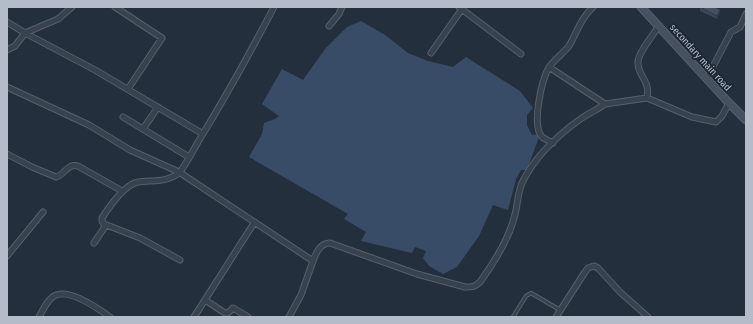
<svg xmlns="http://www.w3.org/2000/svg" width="753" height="324" font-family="'Fira Sans Condensed',sans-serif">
  <rect width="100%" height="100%" fill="#242f3e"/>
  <!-- water -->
  <path fill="#394c67" d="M361 21 385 35 408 53 428 61 453 67 466 57 520 91 533 108 527 115V125L532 135 540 134 527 170H521L516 179 508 210 493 205 479 236 457 267 443 274 429 266 423 258 426 251 415 247 412 253 361 241 366 232 344 219 348 214 249 157 262 134 264 123 275 119 279 116 262 104 282 69 303 80 325 49 347 27Z"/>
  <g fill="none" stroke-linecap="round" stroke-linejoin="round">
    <defs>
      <path id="service" d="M513 317 526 296 531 293 560 310"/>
      <path id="minor" d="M115 7 162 38 128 89
        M459 7 521 54
        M7 22 25 33 58 19 72 7
        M329 26 339 14 342 7
        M7 50 15 46 25 33 95 70 203 134
        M431 53 462 9
        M549 67 605 104 647 98 692 117 716 122 722 116 729 103
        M707 78 731 32 740 27 746 14
        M7 87 89 125 130 150 179 172 313 261C316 253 320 243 330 243L417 274 465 287C472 287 475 287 480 282 493 264 508 241 514 218 518 206 517 195 522 183 534 158 557 136 579 120 587 114 597 110 605 104
        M647 98C651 80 637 76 638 62 638 53 653 35 659 26
        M123 117 189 157
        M143 129 158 107
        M553 143C549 141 545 139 542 137 531 125 542 81 548 69 553 60 563 54 569 46 577 32 581 18 593 7
        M7 154 32 167 56 177C65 175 67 163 78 166L122 191
        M94 243 106 225
        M7 256 43 212
        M180 260 140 238 104 224 102 221V218C109 207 124 185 138 182 152 180 166 183 179 173 184 168 194 149 198 142 225 98 250 53 274 7
        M205 300 225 313H228L233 308 248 317
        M39 317C43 310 48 298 56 295 71 289 99 309 110 317
        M194 317 254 223
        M289 317 301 295 313 261
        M556 317 585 272 588 268 594 266 598 268 620 292 648 317"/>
      <path id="secondary" d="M641 7 729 103 746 120"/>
    </defs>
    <!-- service casing -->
    <use href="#service" stroke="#565f6c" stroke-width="4.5"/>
    <!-- minor casing -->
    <use href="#minor" stroke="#565f6c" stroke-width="7"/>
    <!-- secondary casing -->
    <use href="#secondary" stroke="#565f6c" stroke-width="9"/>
    <!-- service -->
    <use href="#service" stroke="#38414e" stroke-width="2.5"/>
    <!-- minor -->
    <use href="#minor" stroke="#38414e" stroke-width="5"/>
    <!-- secondary -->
    <use href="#secondary" stroke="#465061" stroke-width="7"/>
  </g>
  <!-- wall -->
  <path fill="#3b4654" d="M700 7 720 13 717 19 700 11Z"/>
  <!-- shaded-wall -->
  <path fill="#303945" d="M720 10V13L717 19V16Z"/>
  <!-- building -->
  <path fill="#455162" stroke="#303945" d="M700 7H715L720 10 717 16Z"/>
  <g text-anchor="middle" stroke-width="3.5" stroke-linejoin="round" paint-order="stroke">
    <!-- street labels -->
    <g font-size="10" fill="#b4bcc9" stroke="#1d2633">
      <text transform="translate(701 57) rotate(48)" y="4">secondary main road</text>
    </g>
  </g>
  <!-- border -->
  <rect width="753" height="324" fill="none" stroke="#b4bcc9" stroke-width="16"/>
</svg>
